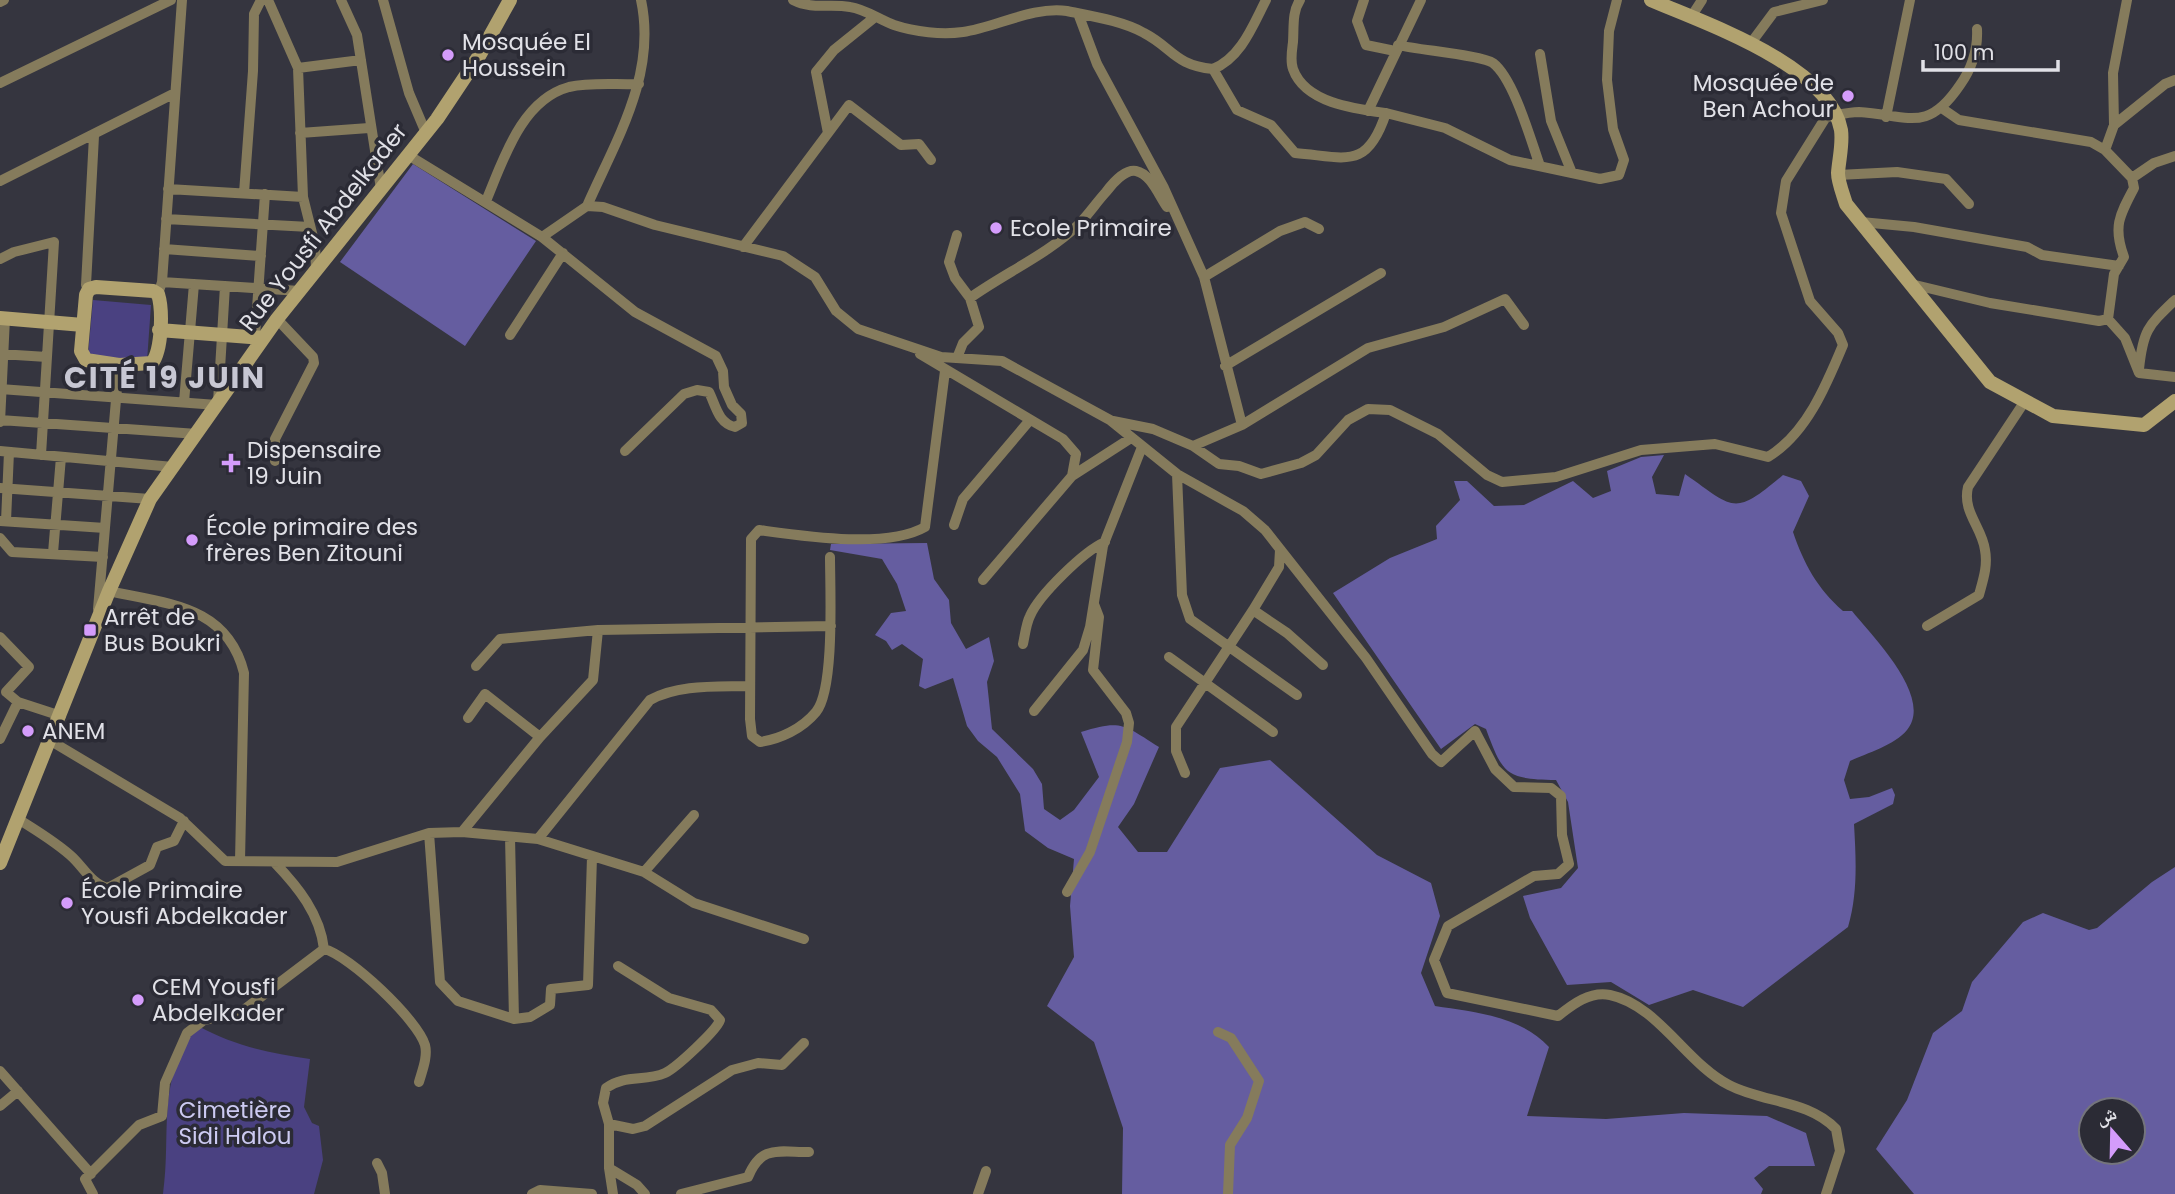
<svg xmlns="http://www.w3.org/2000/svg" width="2175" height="1194" font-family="Poppins,'Noto Naskh Arabic',sans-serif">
  <rect width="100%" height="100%" fill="#35353f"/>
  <!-- green -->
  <path fill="#4a4181" d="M93 300 151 305 147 361 88 355Z
    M198 1026C235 1046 269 1053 310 1059L304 1107 312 1123 319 1126 323 1160 314 1194H163C172 1132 155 1080 198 1026Z"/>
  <!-- forest -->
  <path fill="#655da0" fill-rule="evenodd" d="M413 164 536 241 465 346 340 262Z
    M1664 455 1652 477 1656 494 1679 496 1685 474C1735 509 1733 517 1783 475L1801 481 1809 496 1793 532C1804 564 1817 588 1843 611H1852C1872 636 1934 697 1907 730 1895 745 1867 753 1850 761L1844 780 1850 799 1869 797 1892 788 1895 795 1893 804 1854 824C1856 859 1858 893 1848 927L1743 1007 1693 990 1649 1005 1611 982 1567 985 1530 918 1523 896 1561 888 1578 868 1568 802 1556 780C1506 779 1503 775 1486 729L1475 724 1441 749 1333 593 1390 558 1437 539 1436 526 1460 500 1454 481H1467L1494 506 1524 505 1573 481 1593 498 1611 491 1607 471 1641 457Z
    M927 543 934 579 949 600 951 623 966 649 989 637 994 661 987 682 992 729 1033 769 1042 784 1044 809 1060 820 1074 810 1099 777 1081 732C1122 719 1124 725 1159 747L1134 804 1118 827 1138 852H1167L1220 768 1270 760 1377 855 1431 883 1440 916 1421 973 1435 1006C1474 1012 1521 1016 1549 1047L1527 1116 1606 1119 1684 1113 1767 1116 1806 1133 1815 1166H1769L1754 1178 1763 1189 1761 1194H1122L1123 1128 1094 1042 1047 1006 1074 957 1070 906 1074 859 1048 848 1025 831 1020 794 997 757 978 741 967 726 953 678 925 689 919 686 923 659 902 644 892 650 886 641 875 635 891 613 906 611 897 584 882 559 830 550 831 544Z
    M2175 867V1194H1914L1876 1149 1907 1100 1933 1033 1962 1011 1972 982 2023 922 2043 913 2089 930 2097 928 2152 882ZM2091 1110H2133V1152H2091Z"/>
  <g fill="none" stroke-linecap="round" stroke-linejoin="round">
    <!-- street -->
    <path stroke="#857b5c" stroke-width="10" d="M268 0 298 68 303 197 315 245 316 268
      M341 0 357 35 381 189
      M383 0 409 93 426 133
      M793 0C813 10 829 3 850 7 865 9 880 20 894 25 915 32 942 35 963 32 996 27 1034 6 1067 11 1091 16 1123 21 1144 33 1173 48 1174 65 1213 69 1241 58 1253 25 1266 0
      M1300 0C1292 12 1294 27 1293 42 1292 50 1290 61 1293 69 1305 103 1355 109 1386 113
      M1364 0 1357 21 1366 45 1395 51
      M0 2 4 0
      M1079 16 1097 64 1164 188 1204 277 1242 425
      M1691 17 1702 0
      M1751 43 1774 12 1823 0
      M1398 45C1417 50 1482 55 1493 63 1514 79 1531 141 1540 166
      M1540 54 1551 121 1572 173
      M298 68 361 60
      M1213 69 1237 110 1271 125 1295 153C1346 157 1367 171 1386 113L1445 128 1510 160 1600 179 1619 175 1624 160 1613 129 1607 80 1609 31 1617 0
      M0 83 171 0
      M1943 109 1959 120 2091 142 2105 150 2114 125 2165 84 2175 80
      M1368 111 1421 0
      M1886 117 1910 0
      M2114 125 2113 73 2127 0
      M300 133 369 128
      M828 133 816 72 834 50 875 17
      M2105 150 2132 178 2134 188C2119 216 2113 227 2124 257L2114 274 2108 319 2125 338 2139 373 2175 377
      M408 155 542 237 587 206 603 207 655 225 783 256 815 277 836 311 858 329 941 357 1002 361 1110 420 1177 474 1243 511 1265 530 1366 658 1432 754 1441 762 1475 731 1495 769 1514 787 1551 788 1561 796 1562 835 1569 864 1558 874 1534 876 1448 926 1434 960 1447 993 1558 1016C1573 1004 1590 991 1610 995 1658 1005 1687 1064 1729 1085 1764 1103 1808 1100 1836 1129L1840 1151 1826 1194
      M1838 175 1897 172 1946 179 1969 204
      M2132 178 2154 163 2175 156
      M0 181 175 93
      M168 189 303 197
      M244 193 253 71 254 14 261 0
      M486 201C503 161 521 100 569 87 591 82 617 85 639 84
      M587 206C616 140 657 75 641 0
      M166 219 310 227
      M1861 222 1914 227 2027 247 2042 255 2119 266
      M542 237 635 312 716 356 723 371 724 387 732 405 741 414 742 423 735 427C718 423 716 406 709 392L697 390 684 394 625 451
      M743 247 849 105 901 145 919 144 931 160
      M164 249 261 256
      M0 259 14 252 54 242 41 455
      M1204 277 1280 231 1305 222 1319 229
      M162 282 300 291
      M1911 284 1990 303 2099 321 2108 319
      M89 289 86 285 94 136
      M158 294 162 282 182 0
      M970 298C1005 273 1048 254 1078 225 1088 215 1096 203 1106 192 1112 184 1125 169 1136 171 1151 174 1159 196 1167 207
      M510 335 563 253
      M255 337 265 194
      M0 354 47 357
      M920 354 1063 439 1076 454 1072 476
      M957 358 963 343 979 327 970 298 955 278 949 262 957 235
      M1225 366 1381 273
      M2139 369C2143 330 2148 326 2175 300
      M0 389 217 405
      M184 402 194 284
      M218 402 225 286
      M0 420 197 434
      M1113 421 1153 429 1193 446 1242 425 1368 348 1444 327 1505 299 1524 325
      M0 422 5 318
      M1193 446 1219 464 1239 466 1261 474 1301 463 1316 455 1348 420 1368 409 1390 410 1438 434 1487 475 1502 482 1556 477 1641 450 1715 444 1768 457C1806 434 1826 386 1843 345L1838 333 1810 301 1781 213 1786 181 1826 117C1837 115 1849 112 1859 112 1908 115 1927 134 1960 85 1972 68 1978 49 1977 29
      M0 451 173 467
      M275 461V439L314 363 313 357 277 319
      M1177 474 1182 595 1190 619 1297 695
      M0 488 150 499
      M0 521 105 528
      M6 521 9 452
      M954 525 963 499 1030 420
      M0 538 12 552 103 557
      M53 553 61 457
      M830 557C830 588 835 689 816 712 802 729 780 739 760 742L752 736 750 719 751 539 759 530C803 536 887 549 925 527L945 371
      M983 580 1072 476 1131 438
      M109 591C167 604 227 605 244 673L240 861
      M98 609 119 365
      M1253 610 1287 633 1323 665
      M1927 626 1979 595C1983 580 1988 566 1985 550 1982 527 1962 512 1968 487L2025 401
      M0 637 29 667 6 692 18 702
      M1023 644C1025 635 1026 624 1030 616 1039 595 1084 551 1105 542
      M1169 657 1273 732
      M476 666 500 639 598 630 831 626
      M1034 711 1083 650 1090 627 1103 546 1142 447
      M468 718 485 694 540 737
      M0 739 18 702 61 716
      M51 741 180 818 225 861 337 862 429 833 462 832 538 839 644 872 694 903 804 939
      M1185 773 1176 751V727L1253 610 1279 567 1280 550
      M18 819C36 830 54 841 70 855 83 866 91 884 108 888L150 865 157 847 174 841 184 821
      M462 832 540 737 593 680 598 630
      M429 833 440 982 458 1001 514 1019
      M510 837 514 1019 530 1017 550 1005 551 989 588 985 592 857
      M538 839 650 700C679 684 717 687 749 686
      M644 872 694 815
      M1067 892 1090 852 1127 742 1129 723 1126 713 1093 670 1099 617 1094 604
      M324 949C349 955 418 1020 425 1045 428 1057 422 1071 419 1082
      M1218 1032 1231 1038 1259 1081 1247 1118 1230 1145 1228 1194
      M0 1071 91 1174
      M0 1106 18 1091
      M609 1124 603 1103 606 1088C625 1074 645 1082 665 1073 676 1068 717 1030 720 1020L711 1010 669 998 618 966
      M377 1163 382 1173 385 1194
      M609 1168 637 1185 645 1194
      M93 1194 85 1179 139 1125 162 1116 165 1083 187 1033 204 1020 241 1012 324 949C320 914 298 887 275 863
      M532 1194 540 1190 592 1194
      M613 1194 609 1168V1124L633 1129 645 1126 732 1070 758 1063 782 1065 804 1043
      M681 1194 748 1177C761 1145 778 1152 809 1152
      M978 1194 986 1171"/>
    <!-- secondary -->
    <path stroke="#b1a26f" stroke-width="14" d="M1651 0C1704 23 1829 65 1841 130 1843 144 1839 159 1838 173 1838 182 1843 194 1846 204L1990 382 2053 416 2144 425 2175 401
      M96 287 153 291 158 294C163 310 162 350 152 363L119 365 86 360 81 351 86 295 89 289Z
      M0 318 83 325
      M159 330 263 338
      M0 863 109 591 150 499 277 319 437 119 479 56 510 0"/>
  </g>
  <!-- markers -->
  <g fill="#d49cfb" stroke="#2b2b35" stroke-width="2.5">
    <circle cx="448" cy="55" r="7"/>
    <circle cx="1848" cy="96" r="7"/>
    <circle cx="996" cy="228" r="7"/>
    <path d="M227.5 452.5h7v7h7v7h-7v7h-7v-7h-7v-7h7z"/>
    <circle cx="192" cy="540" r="7"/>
    <rect x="83" y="623" width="14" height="14" rx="3.5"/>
    <circle cx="28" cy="731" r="7"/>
    <circle cx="67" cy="903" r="7"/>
    <circle cx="138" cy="1000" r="7"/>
  </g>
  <g text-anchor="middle" stroke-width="7" stroke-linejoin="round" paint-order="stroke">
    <!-- poi labels -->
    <g font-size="23" fill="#e1e1e7" stroke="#2b2b35" text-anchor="start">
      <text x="462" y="50">Mosquée El<tspan x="462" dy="26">Houssein</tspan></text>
      <text x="1834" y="91" text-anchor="end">Mosquée de<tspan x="1834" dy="26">Ben Achour</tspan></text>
      <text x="1010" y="236">Ecole Primaire</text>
      <text x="247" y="458">Dispensaire<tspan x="247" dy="26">19 Juin</tspan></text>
      <text x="206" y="535">École primaire des<tspan x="206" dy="26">frères Ben Zitouni</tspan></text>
      <text x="104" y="625">Arrêt de<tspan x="104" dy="26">Bus Boukri</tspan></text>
      <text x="42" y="739">ANEM</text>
      <text x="81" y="898">École Primaire<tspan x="81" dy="26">Yousfi Abdelkader</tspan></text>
      <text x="152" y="995">CEM Yousfi<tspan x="152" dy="26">Abdelkader</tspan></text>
    </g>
    <!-- street labels -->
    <g font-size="23" fill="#e1e1e7" stroke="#2b2b35">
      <text transform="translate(323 227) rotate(-52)" y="8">Rue Yousfi Abdelkader</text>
    </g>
    <!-- park labels -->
    <g font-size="23" fill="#cccaf1" stroke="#2b2b35">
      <text x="235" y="1118">Cimetière<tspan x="235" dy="26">Sidi Halou</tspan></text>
    </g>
    <!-- district labels -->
    <g font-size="30" font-weight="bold" letter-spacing="2" fill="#c7c7d3" stroke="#2b2b35">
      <text x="165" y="388">CITÉ 19 JUIN</text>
    </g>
  </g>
  <!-- north arrow -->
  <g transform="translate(2112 1131) rotate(340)"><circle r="33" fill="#2b2b35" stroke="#74747c" stroke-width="2"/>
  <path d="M0-5L12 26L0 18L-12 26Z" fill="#d49cfb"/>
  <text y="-10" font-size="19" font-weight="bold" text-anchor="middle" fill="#e1e1e7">ش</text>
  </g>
  <!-- scale -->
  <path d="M1923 60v10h135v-10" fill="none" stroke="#e1e1e7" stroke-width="3.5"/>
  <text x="1934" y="60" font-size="21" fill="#e1e1e7" stroke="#2b2b35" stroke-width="5" paint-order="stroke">100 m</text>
</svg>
